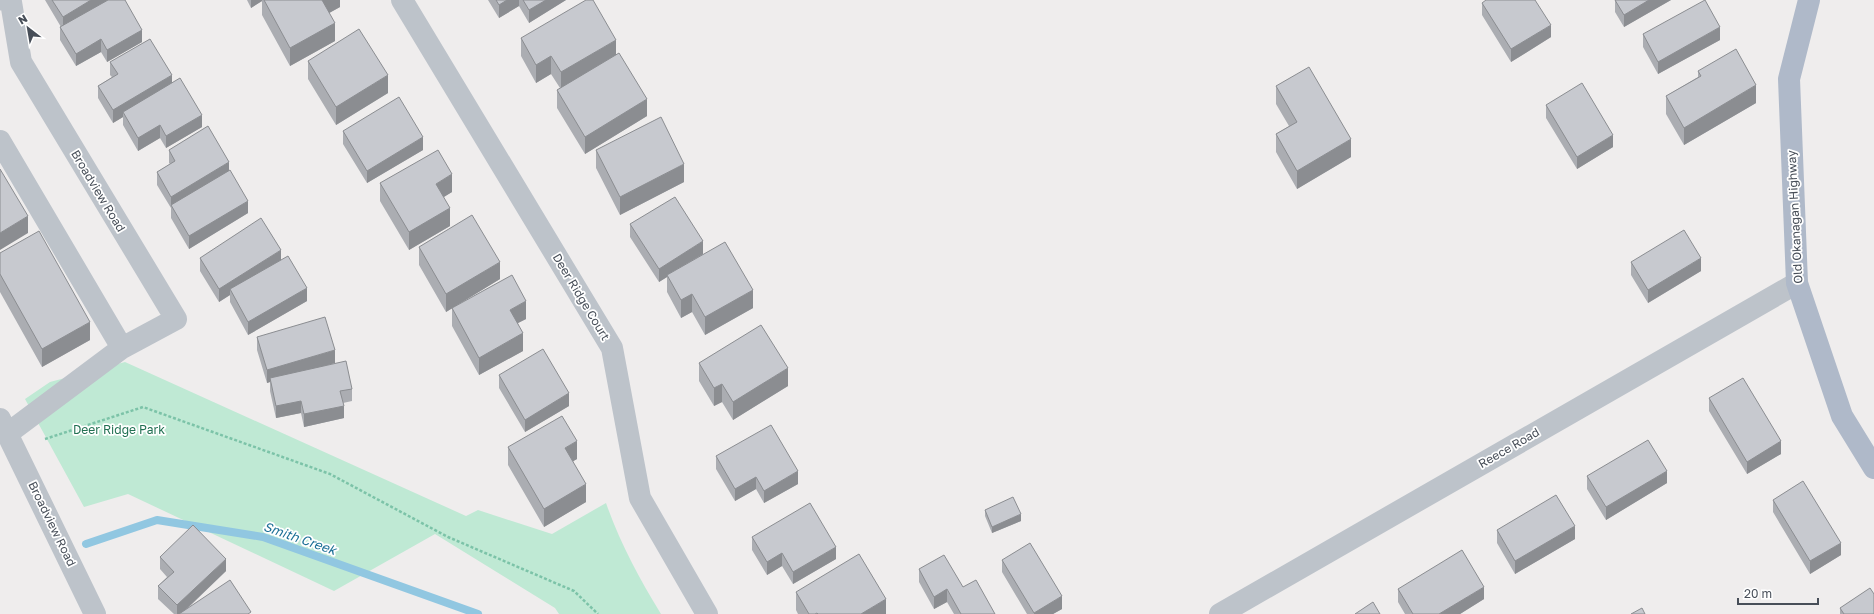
<svg xmlns="http://www.w3.org/2000/svg" width="1874" height="614" font-family="'Golos Text',sans-serif">
  <rect width="100%" height="100%" fill="#efeded"/>
  <!-- green -->
  <path fill="#bfe9d4" d="M125 362 466 516 478 510 552 534 606 503C620 543 639 578 661 614H559L555 608 435 534 334 591 128 494 84 507 25 399 50 382Z"/>
  <g fill="none" stroke-linecap="round" stroke-linejoin="round">
    <!-- stream -->
    <path stroke="#91c7e1" stroke-width="8" d="M86 544 157 520 263 537 478 614"/>
    <!-- path -->
    <path stroke="#7cc3a8" stroke-width="2.5" stroke-dasharray="3 2" stroke-linecap="butt" d="M45 439 143 407 330 474 448 537 574 591 598 614"/>
    <!-- minor -->
    <path stroke="#bdc3ca" stroke-width="22" d="M4 0 11 2 21 62 176 319 122 348 7 434
      M402 0 612 348 640 498 707 614
      M0 141 122 348
      M0 419 95 614
      M1220 614 1797 283"/>
    <!-- major -->
    <path stroke="#afb9c9" stroke-width="22" d="M1809 0 1789 79 1797 283 1842 416 1874 468"/>
  </g>
  <!-- wall -->
  <path fill="#abadb2" d="M45 0H125L142 42 107 62 101 52 76 66 60 40V27H61Z
    M247 0H340V7L329 13 335 41 290 66 262 15V1L251 8Z
    M488 0H566L529 23 519 6 499 18Z
    M1615 0H1671L1624 27 1615 12Z
    M1482 3 1551 37 1511 62 1482 15Z
    M1643 34 1720 40 1658 74 1643 47Z
    M521 38 616 55 647 116 585 154 557 108V90L560 88 551 74 536 83 521 56Z
    M308 61 388 93 336 125 308 79Z
    M110 62 172 83 202 127 166 148 160 138 138 151 123 125V117L113 123 98 98V86L112 77 110 75Z
    M1698 71 1756 103 1684 145 1666 114V96L1698 77Z
    M1276 86 1351 157 1297 189 1276 152V134L1289 126 1276 104Z
    M1546 105 1613 147 1577 169 1546 118Z
    M343 131 423 150 367 183 343 144Z
    M169 150 229 170 248 213 189 249 171 218V208L157 185V172L170 164 169 163Z
    M596 150 684 182 620 215 596 168Z
    M380 183 452 192 443 197 450 226 409 250 380 201Z
    M630 224 703 254 753 308 705 335 692 312 681 318 667 292V277L659 282 630 237Z
    M419 247 500 279 446 312 419 265Z
    M0 253 90 340 42 367 0 292Z
    M200 258 281 260 307 301 248 335 230 302V295L219 302 200 271Z
    M1631 262 1701 271 1648 303 1631 275Z
    M452 308 526 319 518 323 523 351 479 375 452 326Z
    M257 337 335 363 323 366 352 389V401L343 403 344 418 304 427 301 413 276 418 270 391V382L267 383 257 350Z
    M699 363 788 386 733 420 722 402 714 406 699 381Z
    M499 375 569 406 525 432 499 388Z
    M1709 398 1781 454 1747 474 1709 411Z
    M508 447 577 459 573 461 586 502 544 527 508 465Z
    M716 456 798 484 764 503 756 489 735 501 716 469Z
    M1587 476 1667 483 1606 520 1587 489Z
    M1773 500 1841 555 1810 574 1773 512Z
    M985 510 1021 521 992 533 985 516Z
    M1497 530 1575 539 1515 574 1497 543Z
    M752 537 836 559 793 584 782 566 767 575 752 550Z
    M160 557 226 571 187 609 251 614H174L158 599V586L167 577 160 569Z
    M1002 560 1062 609 1053 614H1027L1002 572Z
    M919 569 963 587 995 614H954L947 602 934 609 919 582Z
    M1398 589 1484 599 1460 614H1405L1398 602Z
    M796 592 886 614H798L796 610Z
    M1840 608 1874 614H1840Z"/>
  <!-- shaded-wall -->
  <path fill="#8b8d91" d="M91 0H112L63 30V17Z
    M251 0H262V1L251 8Z
    M322 0H340V7L322 17Z
    M507 0H519V6L499 18V5Z
    M546 0H566L529 23V10Z
    M1649 0H1671L1624 27V15Z
    M335 23V41L290 66V48Z
    M1551 25V37L1511 62V49Z
    M1720 27V40L1658 74V62Z
    M142 30V42L107 62V50Z
    M101 39V52L76 66V54Z
    M616 40V58L561 90V72Z
    M551 56V74L536 83V65Z
    M172 75V88L123 112V117L113 123V110Z
    M388 75V93L336 125V107Z
    M1756 85V103L1684 145V128Z
    M647 99V116L585 154V137Z
    M202 115V127L166 148V136Z
    M160 125V138L138 151V138Z
    M1613 135V147L1577 169V157Z
    M423 137V150L367 183V171Z
    M1351 139V157L1297 189V171Z
    M229 162V175L171 206V197Z
    M684 164V182L620 215V197Z
    M452 174V192L436 202V184Z
    M248 201V213L189 249V236Z
    M450 208V226L409 250V232Z
    M28 216V233L0 250V233Z
    M703 241V254L667 275V277L659 282V269Z
    M281 250V262L230 289V295L219 302V289Z
    M1701 258V271L1648 303V290Z
    M500 262V279L446 312V294Z
    M307 288V301L248 335V322Z
    M753 290V308L705 335V317Z
    M692 294V312L681 318V300Z
    M526 301V319L510 327V310Z
    M90 322V340L42 367V349Z
    M523 333V351L479 375V358Z
    M335 350V363L271 382 270 378V382L267 383V370Z
    M788 368V386L733 420V402Z
    M722 384V402L714 406V388Z
    M569 393V406L525 432V420Z
    M301 401V413L276 418V406Z
    M344 406V418L304 427V414Z
    M577 441V459L565 466V448Z
    M1781 441V454L1747 474V462Z
    M798 471V484L764 503V491Z
    M1667 471V483L1606 520V507Z
    M756 477V489L735 501V489Z
    M586 484V502L544 527V509Z
    M1021 514V521L992 533V527Z
    M1575 526V539L1515 574V561Z
    M1841 543V555L1810 574V561Z
    M836 547V559L793 584V572Z
    M782 553V566L767 575V562Z
    M226 559V571L181 614H177V605Z
    M1484 587V599L1460 614H1439Z
    M947 589V602L934 609V597Z
    M1062 596V609L1053 614H1034V613Z
    M886 599V614H861Z"/>
  <!-- building -->
  <path fill="#c7c9cf" stroke="#8b8d91" d="M52 0H91L63 17Z
    M108 0H125L142 30 107 50 101 39 76 54 60 27Z
    M264 0H322L335 23 290 48Z
    M496 0H507L499 5Z
    M523 0H546L529 10Z
    M586 0H593L616 40 561 72 551 56 536 65 521 38Z
    M1486 0H1535L1551 25 1511 49 1482 3Z
    M1615 0H1649L1624 15Z
    M1705 0 1720 27 1658 62 1643 34Z
    M359 29 388 75 336 107 308 61Z
    M150 39 172 75 113 110 98 86 118 74 110 62Z
    M1736 49 1756 85 1684 128 1666 96 1701 76 1698 71Z
    M619 53 647 99 585 137 557 90Z
    M1309 67 1351 139 1297 171 1276 134 1297 122 1276 86Z
    M180 78 202 115 166 136 160 125 138 138 123 112Z
    M1582 83 1613 135 1577 157 1546 105Z
    M399 97 423 137 367 171 343 131Z
    M661 117 684 164 620 197 596 150Z
    M208 126 229 162 171 197 157 172 175 161 169 150Z
    M438 150 452 174 436 184 450 208 409 232 380 183Z
    M0 169 28 216 0 233Z
    M230 170 248 201 189 236 171 205Z
    M675 197 703 241 659 269 630 224Z
    M472 215 500 262 446 294 419 247Z
    M261 218 281 250 219 289 200 258Z
    M1684 230 1701 258 1648 290 1631 262Z
    M39 231 90 322 42 349 0 274V253Z
    M725 242 753 290 705 317 692 294 681 300 667 275Z
    M288 256 307 288 248 322 230 289Z
    M512 275 526 301 510 310 523 333 479 358 452 308Z
    M325 317 335 350 267 370 257 337Z
    M761 325 788 368 733 402 722 384 714 388 699 363Z
    M543 349 569 393 525 420 499 375Z
    M346 361 352 389 340 391 344 406 304 414 301 401 276 406 270 378Z
    M1743 378 1781 441 1747 462 1709 398Z
    M562 416 577 441 565 448 586 484 544 509 508 447Z
    M771 425 798 471 764 491 756 477 735 489 716 456Z
    M1648 440 1667 471 1606 507 1587 476Z
    M1803 481 1841 543 1810 561 1773 500Z
    M1556 495 1575 526 1515 561 1497 530Z
    M1013 497 1021 514 992 527 985 510Z
    M810 503 836 547 793 572 782 553 767 562 752 537Z
    M193 525 226 559 177 605 158 586 174 572 160 557Z
    M1030 543 1062 596 1034 613 1002 560Z
    M1462 550 1484 587 1439 614H1413L1398 589Z
    M859 554 886 599 861 614H818L817 613 815 614H809L796 592Z
    M944 555 963 587 976 580 995 614H961L947 589 934 597 919 569Z
    M230 580 251 612 248 614H179Z
    M1870 588 1874 594V614H1844L1840 608Z
    M1373 602 1380 614H1355Z
    M1642 608 1645 614H1631Z"/>
  <g text-anchor="middle" stroke-width="3.5" stroke-linejoin="round" paint-order="stroke">
    <!-- street labels -->
    <g font-size="12" fill="#474e58" stroke="#fff">
      <text transform="translate(98 191) rotate(59)" y="4">Broadview Road</text>
      <text transform="translate(1795 217) rotate(-93)" y="4">Old Okanagan Highway</text>
      <text transform="translate(581 297) rotate(59)" y="4">Deer Ridge Court</text>
      <text transform="translate(1509 448) rotate(-30)" y="4">Reece Road</text>
      <text transform="translate(52 524) rotate(64)" y="4">Broadview Road</text>
    </g>
    <!-- park labels -->
    <g font-size="12" fill="#217052" stroke="#fff">
      <text x="119" y="434">Deer Ridge Park</text>
    </g>
    <!-- water labels -->
    <g font-size="13" font-style="italic" fill="#1c6f96" stroke="#fff">
      <text transform="translate(300 538) rotate(19)" y="5">Smith Creek</text>
    </g>
  </g>
  <!-- north arrow -->
  <g transform="translate(28 28) rotate(329)" stroke="#ffffff" stroke-width="3" paint-order="stroke">
  <path d="M0-3L7 15L0 10L-7 15Z" fill="#474e58"/>
  <text y="-6" font-size="11" font-weight="bold" text-anchor="middle" fill="#474e58">N</text>
  </g>
  <!-- scale -->
  <path d="M1738 598v6h80v-6" fill="none" stroke="#474e58" stroke-width="2"/>
  <text x="1744" y="598" font-size="12" fill="#474e58" stroke="#ffffff" stroke-width="3" paint-order="stroke">20 m</text>
</svg>
